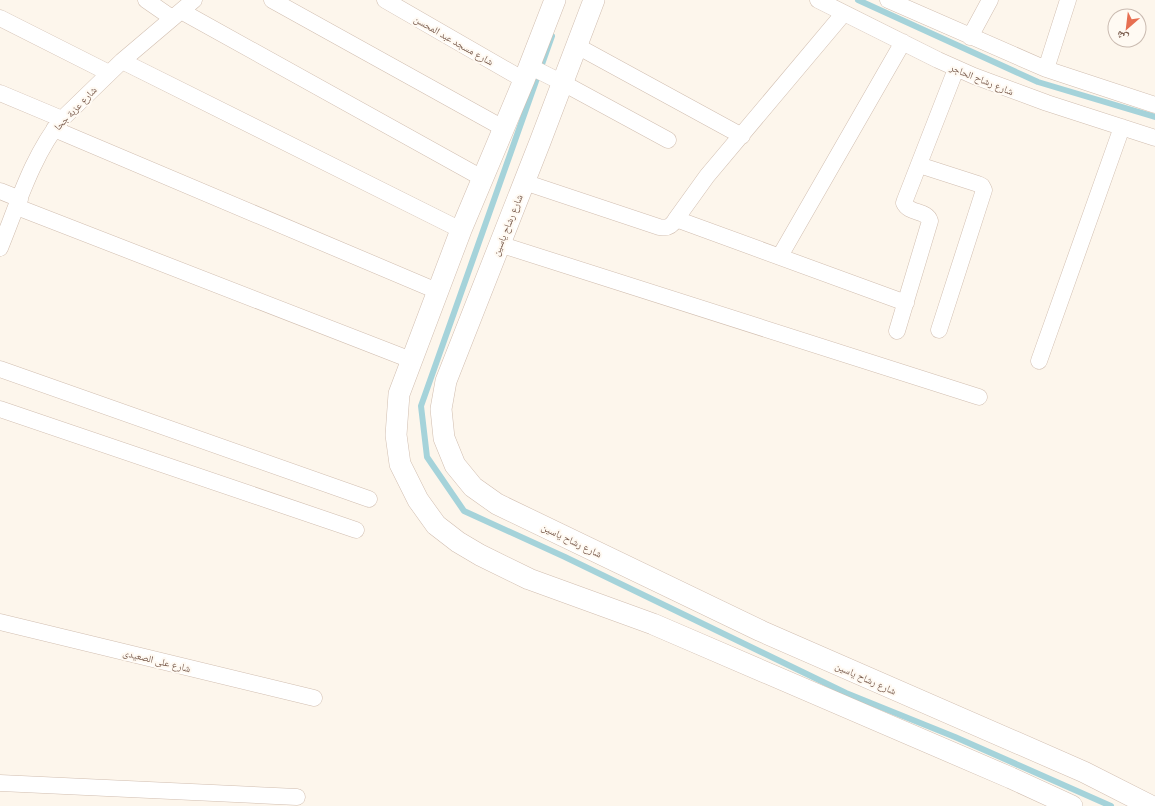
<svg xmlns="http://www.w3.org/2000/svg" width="1155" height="806" font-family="Raleway,'Noto Naskh Arabic',sans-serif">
  <rect width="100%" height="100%" fill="#fdf6ec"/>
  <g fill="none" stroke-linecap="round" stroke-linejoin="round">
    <!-- stream -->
    <path stroke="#a5d3da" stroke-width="6" d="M858 0 1038 82 1155 117
      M552 36 421 406 427 457 464 511 565 557 846 693 955 737 1111 806"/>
    <defs>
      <path id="minor" d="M146 0 172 18
        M272 0 503 128
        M385 0 524 80
        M818 0 938 60 974 76 1047 103 1155 138
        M888 0 1046 69 1155 105
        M181 11 482 178
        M0 18 109 73
        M970 37 990 0
        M577 46 742 136
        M122 61 461 230
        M529 66 563 83 668 140
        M1046 69 1068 0
        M0 93 62 119
        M54 129 437 291
        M919 165 978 184 982 186 984 190 939 330
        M524 182 659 227C668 229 672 226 676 219L707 176 844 13
        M0 191 20 199
        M17 207 411 360
        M676 219 906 303
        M499 244 979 397
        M0 248C18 204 32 156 62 119L122 61 194 0
        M780 256 903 42
        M897 331 930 221C927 210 909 214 904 203L905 200 956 69
        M1039 361 1122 127
        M0 369 369 499
        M0 409 356 530
        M0 622 314 698
        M0 783 297 797"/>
      <path id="tertiary" d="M555 0 524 80 461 230 399 394 396 435 400 464 418 500 436 525 458 542 480 555 529 579 653 624 1011 778 1072 806
        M594 0 540 142 446 381 441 409 444 438 455 465 473 487 497 504 761 631 1084 772 1151 806"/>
    </defs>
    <!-- minor casing -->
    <use href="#minor" stroke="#d1beb0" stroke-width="17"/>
    <!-- tertiary casing -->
    <use href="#tertiary" stroke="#d1beb0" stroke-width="22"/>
    <!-- minor -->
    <use href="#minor" stroke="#fff" stroke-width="16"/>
    <!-- tertiary -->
    <use href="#tertiary" stroke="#fff" stroke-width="21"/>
  </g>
  <g text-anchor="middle" stroke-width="4" stroke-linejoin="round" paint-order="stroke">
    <!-- street labels -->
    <g font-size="10" fill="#7a5c4d" stroke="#fffaf3">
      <text transform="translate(454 40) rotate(30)" y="4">شارع مسجد عبد المحسن</text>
      <text transform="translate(982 79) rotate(22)" y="4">شارع رشاح الحاجر</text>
      <text transform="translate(75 108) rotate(-46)" y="4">شارع عزبة جحا</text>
      <text transform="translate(507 225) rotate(-68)" y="4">شارع رشاح ياسين</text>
      <text transform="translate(572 540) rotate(26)" y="4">شارع رشاح ياسين</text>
      <text transform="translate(157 660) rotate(14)" y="4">شارع على الصعيدى</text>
      <text transform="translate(866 678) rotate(24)" y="4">شارع رشاح ياسين</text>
    </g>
  </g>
  <!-- north arrow -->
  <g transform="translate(1127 28) rotate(208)"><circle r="19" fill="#fffaf3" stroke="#cabbb1"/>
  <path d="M0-3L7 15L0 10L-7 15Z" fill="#e76f51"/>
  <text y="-6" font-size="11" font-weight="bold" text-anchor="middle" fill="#7a5c4d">ش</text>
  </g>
</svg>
